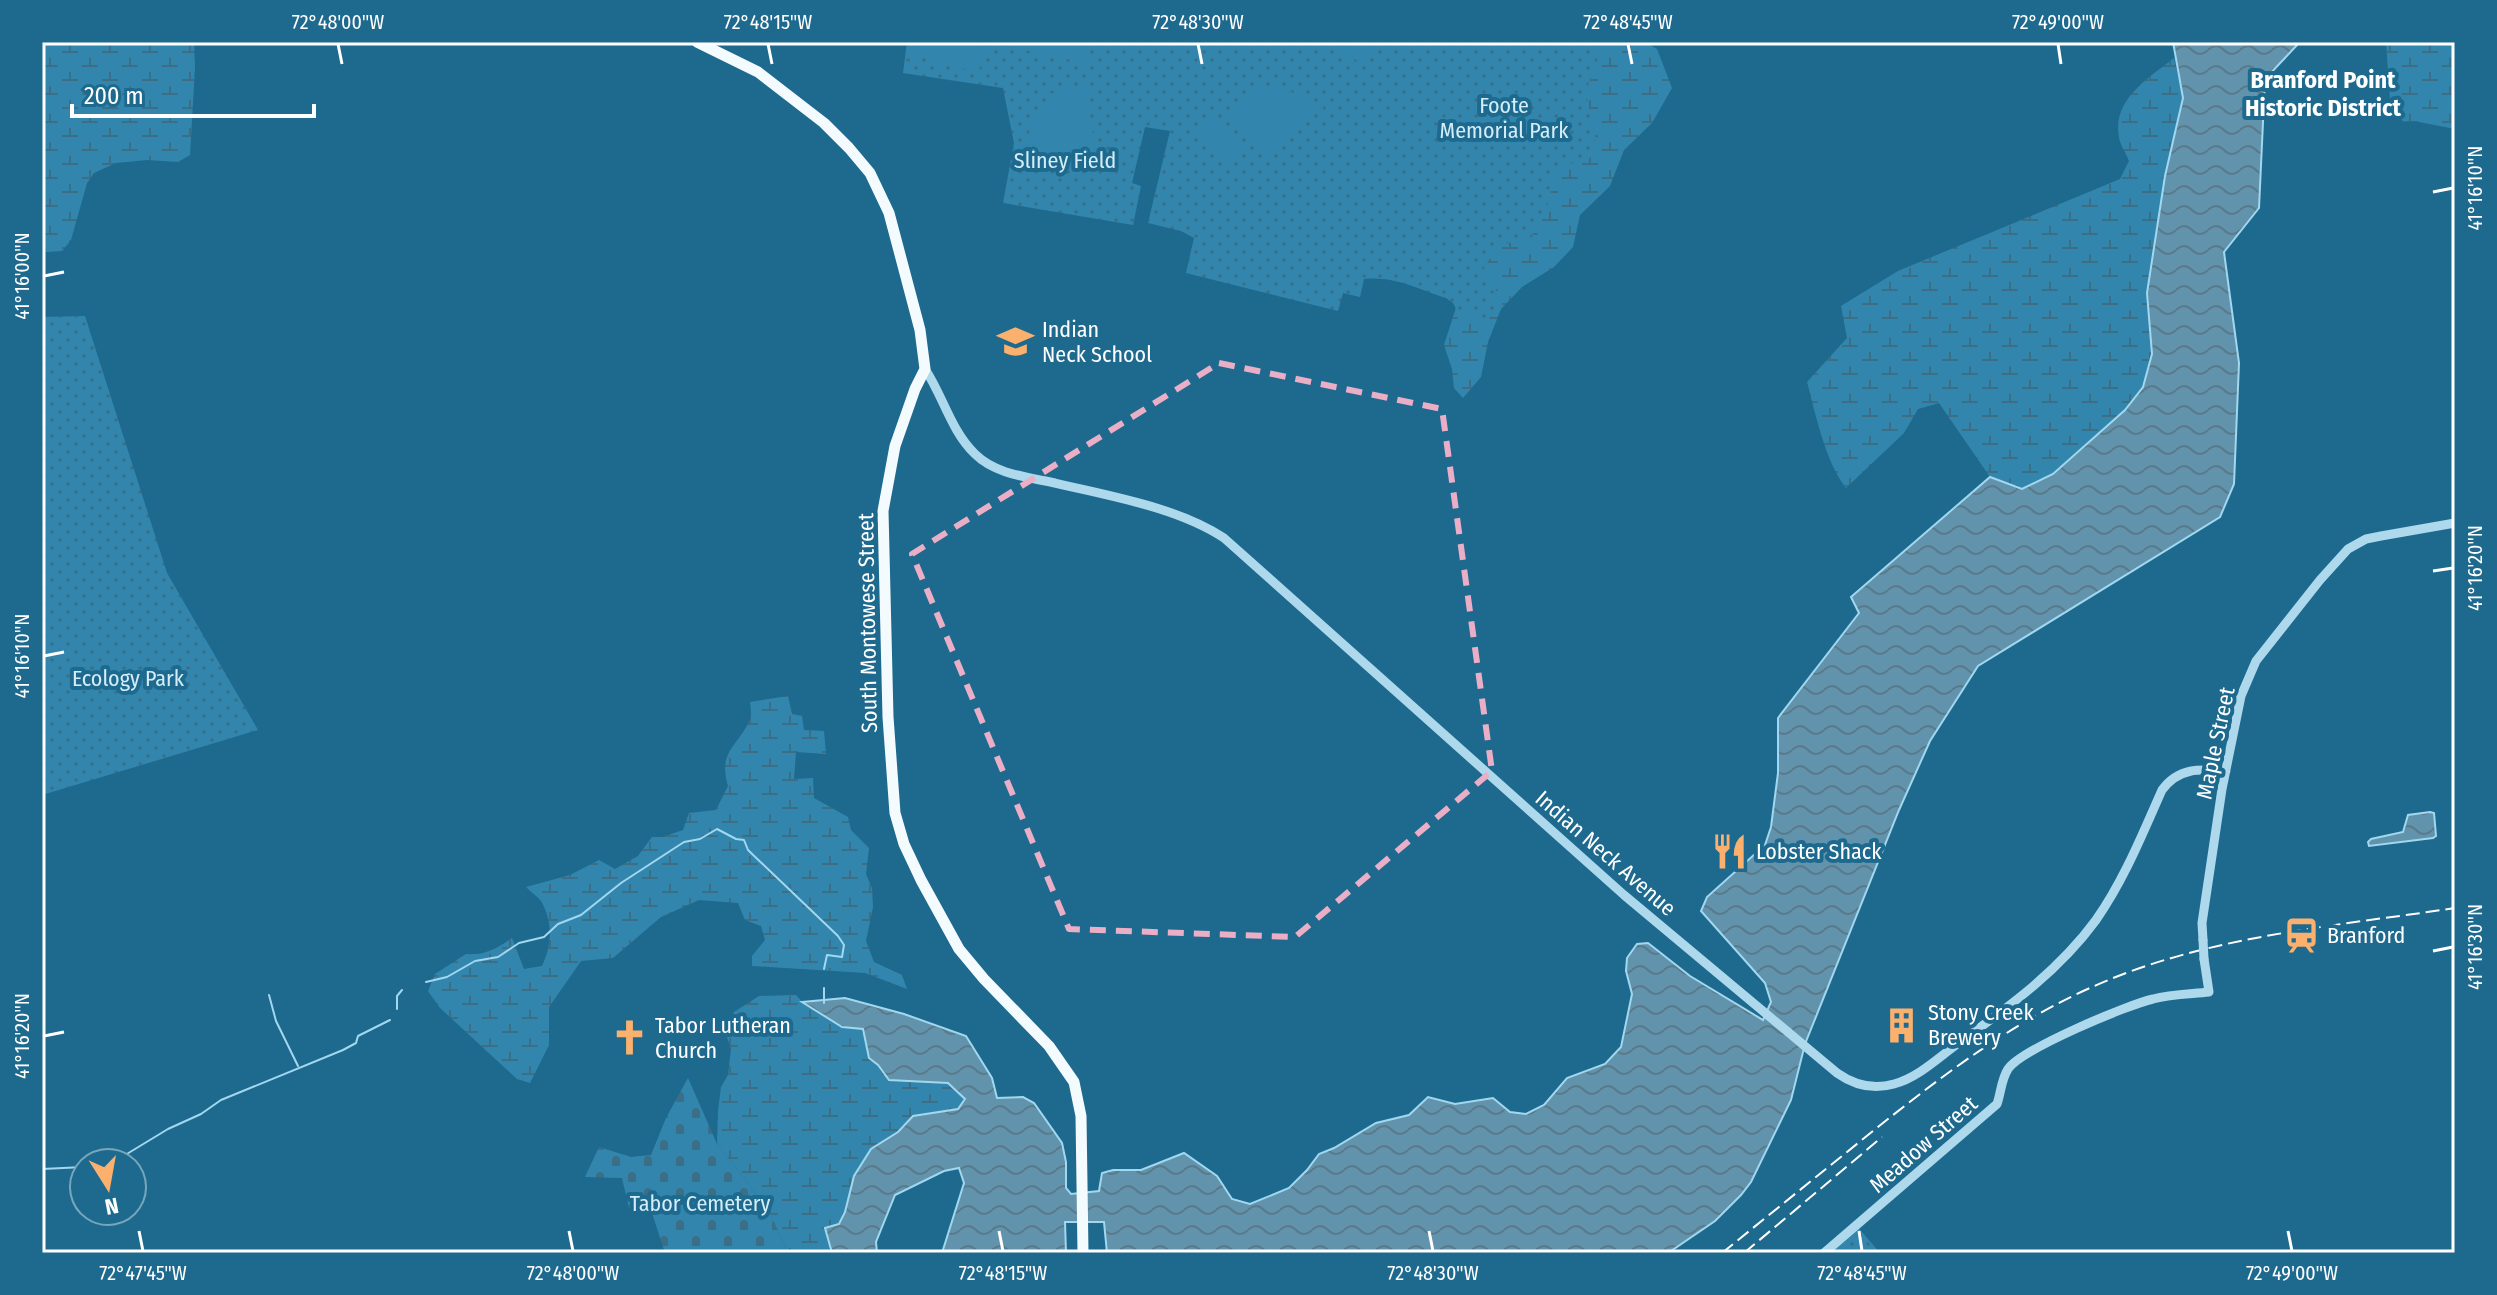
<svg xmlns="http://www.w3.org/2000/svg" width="2497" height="1295" font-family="'Fira Sans Condensed',sans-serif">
  <defs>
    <pattern id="wetland-marsh" width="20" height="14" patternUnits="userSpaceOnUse" patternTransform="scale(2)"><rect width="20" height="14" fill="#3286ad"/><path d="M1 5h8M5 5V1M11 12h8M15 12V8" fill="none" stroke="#3c6f86"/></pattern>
    <pattern id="cemetery-stones" width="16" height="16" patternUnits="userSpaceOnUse" patternTransform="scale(2)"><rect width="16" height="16" fill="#3286ad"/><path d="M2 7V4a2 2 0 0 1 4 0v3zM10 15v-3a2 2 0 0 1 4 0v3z" fill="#3c6f86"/></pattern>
    <pattern id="park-dots" width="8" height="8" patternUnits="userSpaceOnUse" patternTransform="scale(2)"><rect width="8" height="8" fill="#3286ad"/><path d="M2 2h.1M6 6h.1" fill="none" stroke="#3c6f86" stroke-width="1.8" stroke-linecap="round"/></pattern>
    <pattern id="water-waves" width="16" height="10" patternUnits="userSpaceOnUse" patternTransform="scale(2)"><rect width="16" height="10" fill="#6193ac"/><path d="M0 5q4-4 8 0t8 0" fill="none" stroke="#5a7a8a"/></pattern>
  </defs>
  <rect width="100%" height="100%" fill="#1e6a8f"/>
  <!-- wetland -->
  <path fill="url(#wetland-marsh)" d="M42 42H194L195 67 190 155 178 162 147 160 116 163 94 173 87 183 71 240 62 251 46 252C40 219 40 182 42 149 43 135 46 124 45 110L42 109Z
    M1481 42H1645L1657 49 1672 88 1652 123 1624 150 1610 186 1580 215 1573 247 1554 267 1522 287 1501 309 1488 342 1481 377 1463 398 1454 388 1452 369 1444 345 1469 267Z
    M2386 42H2455V129L2414 121 2403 122 2390 100Z
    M2174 58 2183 98 2165 176 2147 293 2152 354 2143 387 2125 410 2053 474 2022 489 1990 477 1939 403 1918 409 1904 433 1846 488C1825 461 1816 415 1807 382L1847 338 1841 306 1898 271 2120 179 2129 161C2126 153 2120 145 2119 137 2112 99 2149 78 2174 58Z
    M788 696 792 714 802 716 804 730 824 731 826 754 796 752 794 779 813 778 814 798 848 817 851 830 869 848 866 874 872 888 873 907 866 941 874 962 902 975 907 989 865 973 752 966V956L765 940 761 926 745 920 738 903 699 900 661 917 613 958 581 961 549 1007V1045L530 1083 517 1079 440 1008 428 991 435 974 466 954C484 956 498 948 512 938L524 969 542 966C552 945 553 921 541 901 537 896 530 891 526 887L570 875 599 860 615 869 638 856 652 837H662L683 830 689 813 716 810 728 786C718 752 736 748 749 722 752 716 751 709 750 702Z
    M796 995 802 1002 863 1029 869 1057 878 1065 881 1072 949 1083 966 1099 958 1109 913 1116 898 1132 871 1149 854 1176 845 1212 839 1224 825 1229 832 1253H788L767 1207 717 1144 718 1111 721 1087 728 1075 731 1049 725 1031 734 1012 759 996Z"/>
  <!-- cemetery -->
  <path fill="url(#cemetery-stones)" d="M688 1078 717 1144 767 1207 788 1253H665L652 1213 629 1208 622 1178 585 1177 599 1147 631 1157 651 1155 666 1118Z"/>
  <!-- park -->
  <path fill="url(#park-dots)" d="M907 42H1598C1603 63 1585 78 1587 98 1589 118 1604 143 1588 160L1569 164 1555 174 1547 207 1536 220 1532 238 1500 245 1484 267 1485 276 1496 287 1494 310 1487 323 1480 322 1476 317 1457 311 1453 303 1446 298C1417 289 1396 276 1364 279L1360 297 1343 293 1338 311 1186 273 1194 238 1181 231 1148 223 1170 131 1145 127 1132 183 1141 186 1133 225 1003 203 1014 143 1003 88 903 73Z
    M85 316 167 573 258 730 42 795V317Z
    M1856 1225 1880 1253H1824Z"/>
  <!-- pitch -->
  <path fill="#3286ad" d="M913 42H984L979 73 912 55Z
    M1011 42H1084L1086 63 1010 47Z
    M1343 42H1374L1377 54 1359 62 1346 53Z
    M1085 84 1096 154 1027 159 1030 125 1050 94Z
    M1280 87 1324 107 1266 156 1229 111 1253 90Z
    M1217 115 1243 147 1224 163 1197 131Z"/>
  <!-- water -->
  <path fill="url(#water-waves)" stroke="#a1d7ef" stroke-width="2" d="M2173 42H2300L2265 79 2259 208 2224 252 2239 363 2234 484 2220 517 1978 666 1930 741 1899 810 1805 1044 1791 1100 1751 1182 1741 1195 1715 1221 1668 1253H1107L1104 1222H1065L1066 1253H942L964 1183 959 1168 944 1171 895 1195 876 1242 877 1253H832L825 1228 839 1224 845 1212 854 1176 871 1149 898 1132 913 1116 958 1109 965 1099 948 1083 889 1080 878 1065 869 1058 863 1029 842 1027 802 1002 845 998 904 1014 966 1036 992 1078 997 1098 1023 1097 1034 1103 1062 1143 1066 1162V1188L1071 1194 1099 1191 1102 1173 1113 1170H1141L1184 1153 1217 1176 1232 1199 1250 1204 1289 1188 1307 1170 1319 1154 1334 1148 1376 1123 1409 1115 1428 1097 1455 1104 1493 1098 1510 1112 1526 1114 1544 1105 1567 1078 1605 1064 1621 1047 1632 994 1626 971 1627 958 1637 944 1648 943 1690 976 1763 1020 1771 1002 1765 983 1701 911 1707 897 1765 845 1771 827 1778 773V718L1859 613 1851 597 1990 477 2022 489 2053 474 2125 410 2143 387 2152 354 2147 293 2165 176 2183 98Z
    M2430 812 2434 813 2436 836 2433 838 2369 846 2368 842 2371 839 2403 832 2408 815Z"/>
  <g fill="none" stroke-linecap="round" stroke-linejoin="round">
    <!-- stream -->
    <path stroke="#a1d7ef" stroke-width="2" d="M426 982 447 977 475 961 498 957 519 943 544 937 558 924 581 915 621 883 684 842 700 839 717 829 736 839 744 840 748 850 838 936 844 945 842 957 827 955 824 969
      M269 995 276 1021 298 1066
      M824 1003V988
      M397 1009V996L402 990
      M112 1163 168 1129 201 1114 221 1100 343 1050 356 1043 358 1036 390 1020
      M42 1169 84 1167"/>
    <!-- minor -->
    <path stroke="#aed9ed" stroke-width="9" d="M925 369C943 396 951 431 975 454 995 474 1027 477 1055 483 1109 496 1177 507 1224 538L1624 895 1837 1073C1854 1085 1873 1090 1894 1084 1917 1078 1937 1059 1956 1045 2007 1008 2058 972 2096 920 2124 880 2142 835 2162 790 2179 767 2200 769 2226 771
      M2203 940 2202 923 2222 789 2241 696 2256 661 2320 580 2348 549 2366 539 2381 536 2455 523
      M1824 1253 1997 1104C2001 1093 2001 1080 2008 1069 2022 1049 2127 1005 2153 999 2171 994 2191 994 2209 992L2204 959"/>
    <!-- major -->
    <path stroke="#f4fbff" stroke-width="11" d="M697 42 758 72 824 123 849 148 870 173 889 213 920 330 925 369 915 389 895 446 883 511 888 717 895 813 904 844 921 880 959 949 984 979 1049 1046 1074 1082 1081 1116 1083 1253"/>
    <!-- rail -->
    <path stroke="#fff" stroke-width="2" stroke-dasharray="14 6" stroke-linecap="butt" d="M1722 1253C1769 1215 1816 1177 1863 1139 1950 1069 2033 1005 2140 968 2241 933 2350 924 2455 908
      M1744 1253 1882 1137"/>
    <!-- minor-bridge -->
    <path stroke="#aed9ed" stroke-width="9" d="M2203 940 2204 959"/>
  </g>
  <!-- marked area -->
  <path fill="none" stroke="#eaaec6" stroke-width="6" stroke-dasharray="16 10" stroke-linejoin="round" d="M1219 363 1442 409 1492 771 1295 937 1069 929 912 554Z"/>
  <!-- ticks -->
  <path fill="none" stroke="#fff" stroke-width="3" d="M338 44 342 64M768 44 772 64M1198 44 1202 64M1628 44 1632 64M2058 44 2061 64M2433 192 2453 188M44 276 64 272M2433 571 2453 568M44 656 64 652M2433 951 2453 947M44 1036 64 1032M139 1231 143 1251M569 1231 573 1251M999 1231 1003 1251M1429 1231 1433 1251M1859 1231 1862 1251M2288 1231 2292 1251"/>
  <!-- icons -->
  <defs>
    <symbol id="school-bare" viewBox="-9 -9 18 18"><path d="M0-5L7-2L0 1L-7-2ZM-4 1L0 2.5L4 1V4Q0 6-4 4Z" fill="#fbb16d" stroke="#1e6a8f" stroke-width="2.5" paint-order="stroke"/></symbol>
    <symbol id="restaurant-bare" viewBox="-9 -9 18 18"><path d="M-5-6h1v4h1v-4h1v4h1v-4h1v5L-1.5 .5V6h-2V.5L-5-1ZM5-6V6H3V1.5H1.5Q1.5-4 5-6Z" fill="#fbb16d" stroke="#1e6a8f" stroke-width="2.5" paint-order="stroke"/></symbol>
    <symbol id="station-bare" viewBox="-9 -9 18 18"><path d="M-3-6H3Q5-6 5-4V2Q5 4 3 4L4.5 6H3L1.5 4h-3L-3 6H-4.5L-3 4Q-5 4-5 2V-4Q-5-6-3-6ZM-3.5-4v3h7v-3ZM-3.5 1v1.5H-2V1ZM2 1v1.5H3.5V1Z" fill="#fbb16d" stroke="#1e6a8f" stroke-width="2.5" paint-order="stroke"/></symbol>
    <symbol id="building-bare" viewBox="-9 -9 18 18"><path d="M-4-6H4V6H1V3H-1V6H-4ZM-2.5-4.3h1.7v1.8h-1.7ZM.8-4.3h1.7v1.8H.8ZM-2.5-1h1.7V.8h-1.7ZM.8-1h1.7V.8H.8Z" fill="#fbb16d" stroke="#1e6a8f" stroke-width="2.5" paint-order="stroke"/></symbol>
    <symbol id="church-bare" viewBox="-9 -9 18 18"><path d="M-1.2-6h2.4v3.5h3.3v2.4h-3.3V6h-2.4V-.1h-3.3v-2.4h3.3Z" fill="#fbb16d" stroke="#1e6a8f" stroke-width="2.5" paint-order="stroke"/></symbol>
  </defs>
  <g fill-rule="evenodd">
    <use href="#school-bare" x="990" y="316" width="51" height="51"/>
    <use href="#restaurant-bare" x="1704" y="826" width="51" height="51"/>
    <use href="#station-bare" x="2276" y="910" width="51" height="51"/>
    <use href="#building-bare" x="1876" y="1000" width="51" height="51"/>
    <use href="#church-bare" x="604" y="1012" width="51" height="51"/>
  </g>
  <g text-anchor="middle" stroke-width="8" stroke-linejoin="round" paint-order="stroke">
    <!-- park labels -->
    <g font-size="22" fill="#d3edf9" stroke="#1e6a8f">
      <text x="1504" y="113">Foote<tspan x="1504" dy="25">Memorial Park</tspan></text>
      <text x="1065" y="168">Sliney Field</text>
      <text x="128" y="686">Ecology Park</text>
      <text x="700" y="1211">Tabor Cemetery</text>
    </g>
    <!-- poi labels -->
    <g font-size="22" fill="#fff" stroke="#1e6a8f" text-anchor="start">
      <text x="1042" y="337">Indian<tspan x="1042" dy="25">Neck School</tspan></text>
      <text x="1756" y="859">Lobster Shack</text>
      <text x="2327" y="943">Branford</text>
      <text x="1928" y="1020">Stony Creek<tspan x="1928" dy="25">Brewery</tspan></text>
      <text x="655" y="1033">Tabor Lutheran<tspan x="655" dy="25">Church</tspan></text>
    </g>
    <!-- street labels -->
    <g font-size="22" fill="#fff" stroke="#1e6a8f">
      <text transform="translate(867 623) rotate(-91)" y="8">South Montowese Street</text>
      <text transform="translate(2215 743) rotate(-78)" y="8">Maple Street</text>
      <text transform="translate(1606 853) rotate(41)" y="8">Indian Neck Avenue</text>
      <text transform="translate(1923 1144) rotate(-41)" y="8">Meadow Street</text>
    </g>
    <!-- neighbourhood labels -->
    <g font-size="24" font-weight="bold" fill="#fff" stroke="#1e6a8f">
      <text x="2323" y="88">Branford Point<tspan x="2323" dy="28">Historic District</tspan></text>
    </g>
  </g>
  <!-- border -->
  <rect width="2497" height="1295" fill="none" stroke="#1e6a8f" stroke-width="88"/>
  <!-- north arrow -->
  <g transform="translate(108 1187) rotate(169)"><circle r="38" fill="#1e6a8f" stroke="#78a6bc" stroke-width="2"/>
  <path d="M0-6L14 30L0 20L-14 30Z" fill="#fbb16d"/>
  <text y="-12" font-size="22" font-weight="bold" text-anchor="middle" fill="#ffffff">N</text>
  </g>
  <!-- scale -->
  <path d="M72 104v12h242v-12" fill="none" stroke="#ffffff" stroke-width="4"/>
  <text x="84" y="104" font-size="24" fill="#ffffff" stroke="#1e6a8f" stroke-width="6" paint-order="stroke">200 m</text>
  <rect x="44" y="44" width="2409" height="1207" fill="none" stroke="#fff" stroke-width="3"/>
  <g font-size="20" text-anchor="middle" fill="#fff">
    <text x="338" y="29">72°48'00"W</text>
    <text x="768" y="29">72°48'15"W</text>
    <text x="1198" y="29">72°48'30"W</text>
    <text x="1628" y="29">72°48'45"W</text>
    <text x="2058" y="29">72°49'00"W</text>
    <text transform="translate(2475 188) rotate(-90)" y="7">41°16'10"N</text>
    <text transform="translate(22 276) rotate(-90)" y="7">41°16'00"N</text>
    <text transform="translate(2475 568) rotate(-90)" y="7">41°16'20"N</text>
    <text transform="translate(22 656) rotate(-90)" y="7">41°16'10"N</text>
    <text transform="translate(2475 947) rotate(-90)" y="7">41°16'30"N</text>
    <text transform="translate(22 1036) rotate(-90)" y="7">41°16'20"N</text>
    <text x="143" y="1280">72°47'45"W</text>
    <text x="573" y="1280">72°48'00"W</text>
    <text x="1003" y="1280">72°48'15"W</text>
    <text x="1433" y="1280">72°48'30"W</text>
    <text x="1862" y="1280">72°48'45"W</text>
    <text x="2292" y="1280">72°49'00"W</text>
  </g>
</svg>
